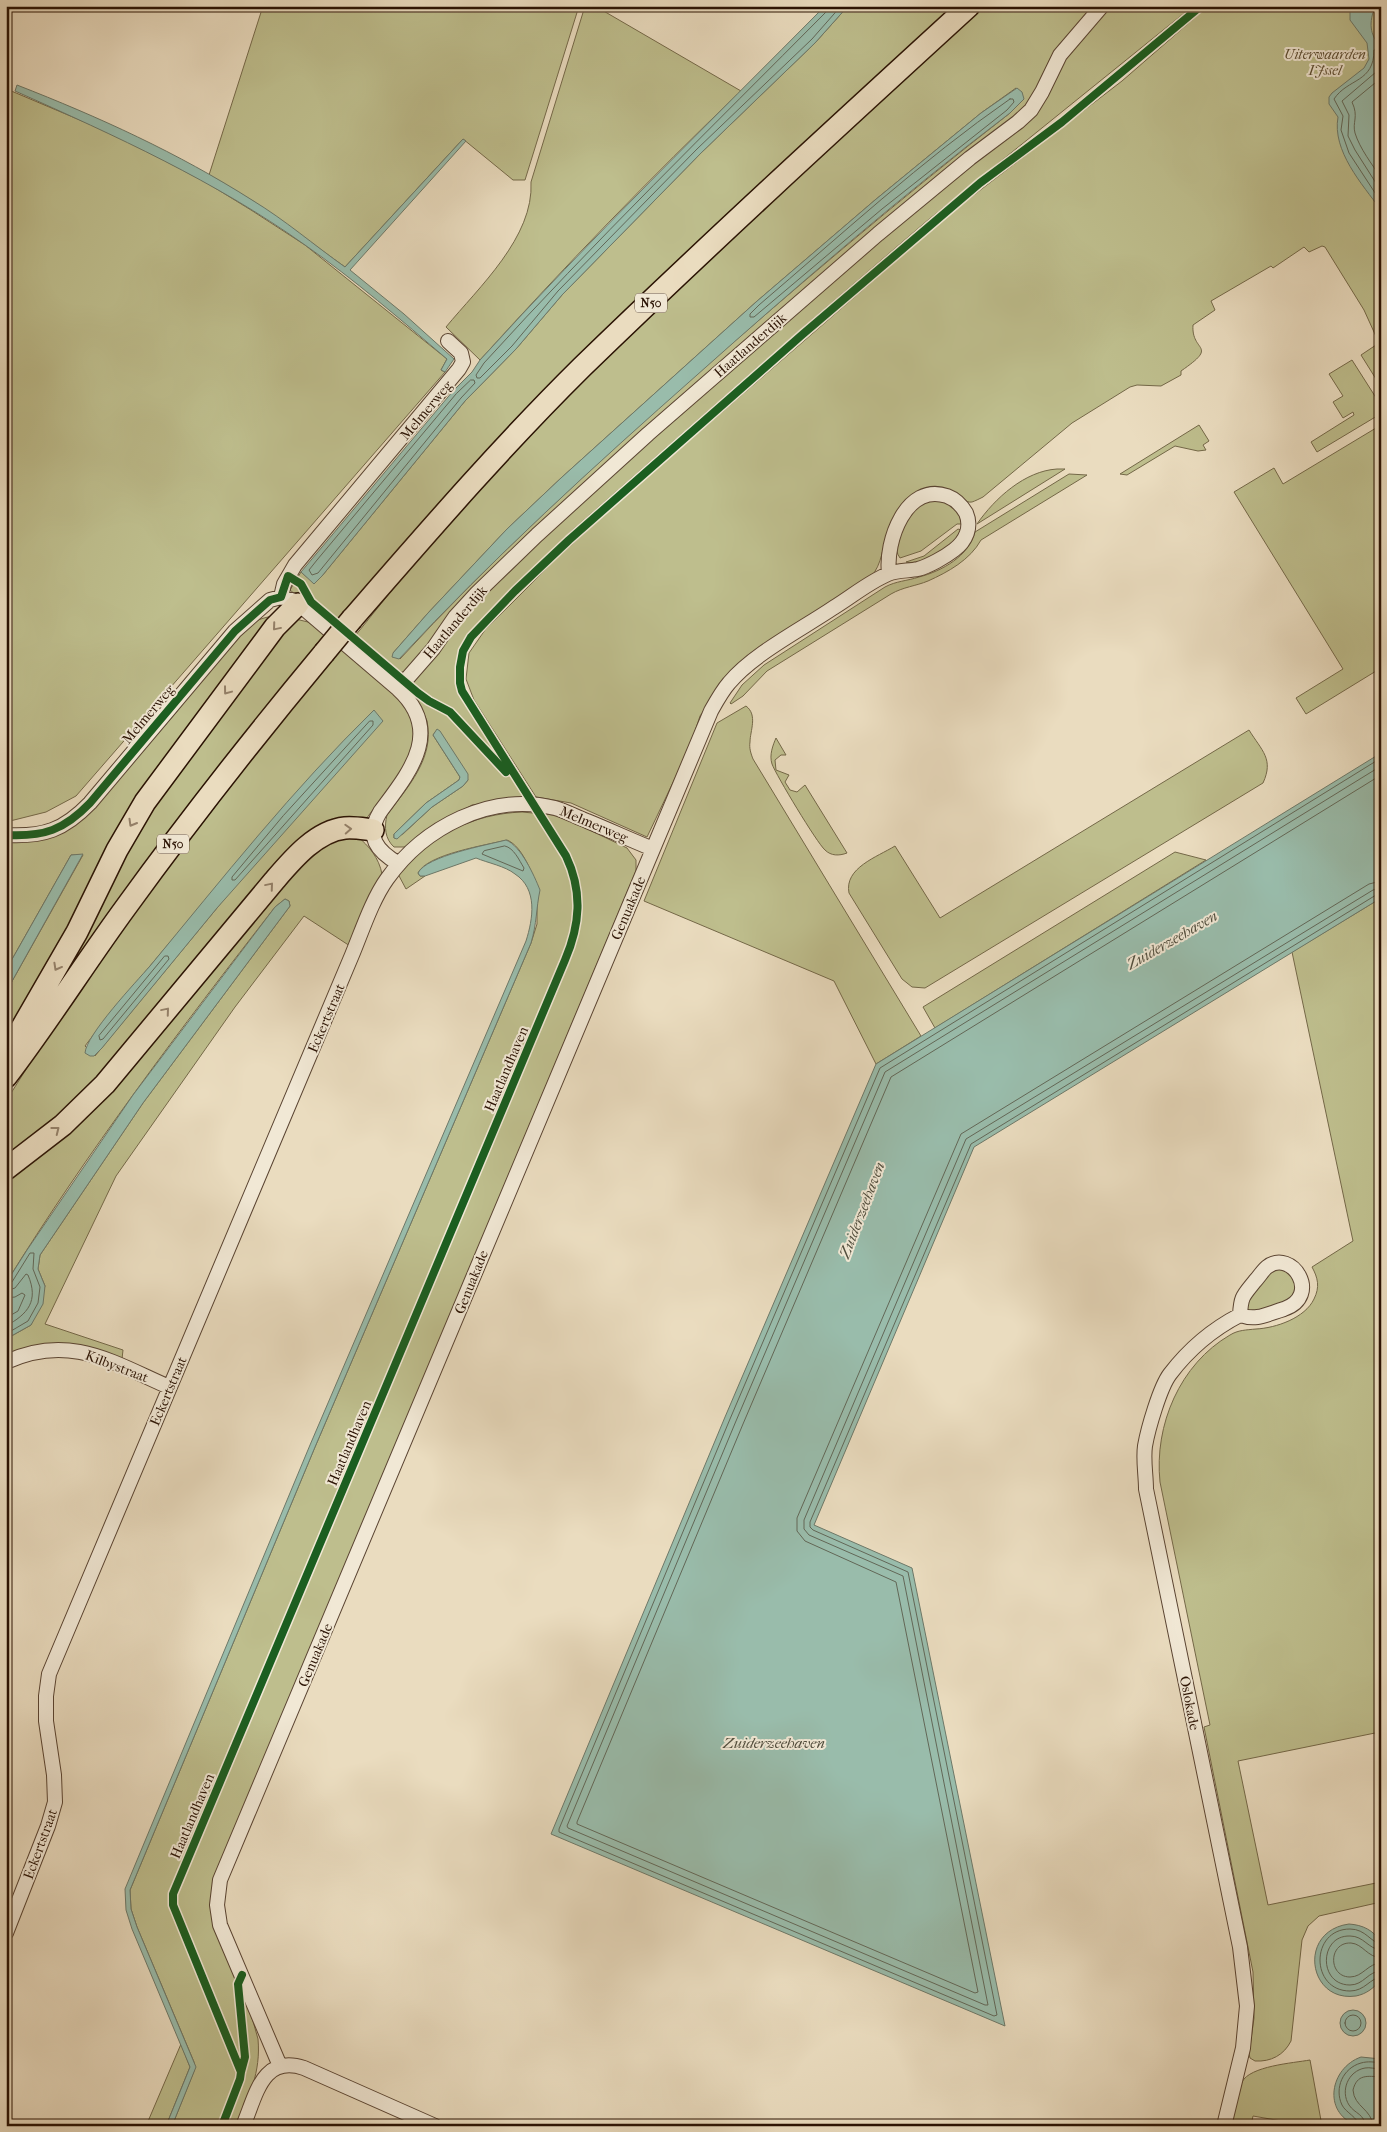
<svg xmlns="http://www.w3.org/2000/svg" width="1387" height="2132" font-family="'IM FELL French Canon',serif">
  <rect width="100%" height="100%" fill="#eadcbf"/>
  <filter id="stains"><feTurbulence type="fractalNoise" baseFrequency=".004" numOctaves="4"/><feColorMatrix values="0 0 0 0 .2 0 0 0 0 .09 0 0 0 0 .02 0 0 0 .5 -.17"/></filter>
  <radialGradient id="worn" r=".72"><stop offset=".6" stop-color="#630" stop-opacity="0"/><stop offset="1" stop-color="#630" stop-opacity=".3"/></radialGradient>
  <!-- green -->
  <path fill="#bebe8d" stroke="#746848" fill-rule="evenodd" d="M263 6H579L525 180H513L463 139 345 267 253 201 209 175Z
    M585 6H595L741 91C651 177 564 267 480 360L446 327C479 287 534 237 531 182Z
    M848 6H958L335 627 290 590 301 572 314 583 322 576 465 401 516 349 562 295 701 153 815 43Z
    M985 6H1096L1051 57 1030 102 1022 112 856 248 448 621 406 671 398 673 355 636 426 548 536 426 776 196ZM1016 88 1010 113C897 201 788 294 681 388 584 475 488 563 400 659L393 653 428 613 507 529 561 478 756 302 875 200 981 113Z
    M1106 6H1193L928 220 808 323 569 533 469 636C448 672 459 694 480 726 490 741 500 757 510 772L506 770 452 711 424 696 411 685V681L458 620 540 538 817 291 1014 129 1056 70Z
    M1205 6H1381V387L1361 355 1379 343 1364 310 1325 247 1322 246 1309 252 1304 247 1273 268 1271 266 1211 301 1215 310 1193 325C1191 353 1220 344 1181 371V375L1161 386 1137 385 1130 387 1072 423 983 497C979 499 975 501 972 502 960 504 951 482 927 488 909 492 896 513 889 529 882 546 883 564 870 578L727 677 700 716 689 749 647 837 571 803 536 797 474 700 466 679 469 653 485 630 559 556 630 492 957 208 1122 81 1206 8Z
    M9 90 120 137 207 183 251 210 305 245 447 359 441 370 445 372 76 796 46 812 6 822V98Z
    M1352 360 1380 404 1377 416 1317 452 1311 442 1354 415 1353 412 1343 418 1333 402 1343 396 1329 374Z
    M1199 425 1209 441 1203 445 1206 450 1198 451 1175 446 1127 475 1120 474Z
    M1381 425V668L1306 714 1296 698 1343 669 1234 492 1274 468 1283 484Z
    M1057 469H1065L977 524C995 498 1025 471 1057 469Z
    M1069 474 1087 475 981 540C970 560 948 572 928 581 916 586 903 587 891 594L767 671 743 696 731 704 730 703 742 685 764 665 885 587C896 581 907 581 919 577 942 571 969 556 975 532Z
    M923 501H948L961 516 962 524H957L921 551 900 558C887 540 910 512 923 501Z
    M958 529 961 530C955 546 923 566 906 562L924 556Z
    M279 615 308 622 328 636 6 1070V992L83 855H71L6 970V839L46 837 121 776 174 715 240 631C251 621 264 617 279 615Z
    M341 647C376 677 434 710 408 763 398 781 376 804 364 822L340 823 90 1097 6 1165V1101L65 1008 185 840ZM359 725 217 908 95 1056 85 1046 107 1017 279 813Z
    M413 693 450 714 505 773 515 778 525 793 523 798 472 805 418 836 405 847H394C385 839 384 827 387 815 407 788 435 758 427 721 424 712 417 702 413 693ZM437 730 468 780 463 786 432 807 403 834 394 838V834L426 803 459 780 460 777 433 735Z
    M746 706C758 715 750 731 750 742 749 748 751 754 753 759L921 1036 876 1064 834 981 644 901 717 723Z
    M1249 730C1262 751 1274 759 1263 783L925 988 912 987 902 979 849 893C844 868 877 857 895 846L940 918Z
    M776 738 786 755H781L775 760 776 770 789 775 785 782 790 790 797 792 805 785 847 853C839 856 831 856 825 850 817 843 776 775 772 764 769 755 773 745 776 738Z
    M522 812 554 815 573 822 627 848 636 860V871L217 1871 214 1881 258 2039C261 2072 249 2097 237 2126H172L194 2071V2062L137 1927 131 1909 130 1890 315 1447 531 943 537 924V899L539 893C533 877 524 847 507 840 487 845 427 854 418 873L420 876H425L406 889 398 874C430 835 473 814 522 812Z
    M357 836C369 846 379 858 382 874L350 946 304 916 235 1007 116 1176 45 1324 123 1350 122 1359C81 1341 48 1337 6 1356V1339L31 1325 45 1286 38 1269 40 1255 143 1103 290 906 289 901 285 899 275 907C181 1028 87 1152 6 1283V1175L272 889 325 839Z
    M1175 852 1206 860 935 1028 923 1007Z
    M1381 898V1757L1375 1733 1238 1761 1268 1905 1381 1882V1902L1319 1916 1308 1926 1302 1940 1291 2041C1284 2055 1271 2062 1255 2061L1250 2058 1249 2054 1254 2018 1253 1972 1204 1727 1210 1725 1160 1482C1154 1425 1180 1364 1230 1335 1238 1330 1246 1330 1256 1329 1276 1328 1305 1318 1314 1299 1320 1287 1318 1278 1312 1267L1353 1241 1292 952Z
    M1284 1268 1299 1285 1289 1302 1254 1312 1247 1309 1245 1304 1270 1272Z
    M181 2044 190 2067 166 2126H146Z
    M1310 2060 1322 2126H1310L1253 2116 1251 2125 1236 2123 1231 2119C1234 2107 1236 2092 1242 2082 1250 2066 1293 2063 1310 2060Z"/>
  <!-- water -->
  <path fill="#99bcab" stroke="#6d7868" d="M825 6H848L815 43 701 153 562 295 516 349 465 401 322 576 314 584 301 572 453 391 472 372 480 360C591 238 709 123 825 6Z
    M1350 6H1375C1369 23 1369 34 1381 47V210C1362 184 1332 151 1338 117L1329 104V97L1332 93 1364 68 1369 59 1367 43 1350 20Z
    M17 85C99 117 178 153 252 200 285 220 314 245 345 267L463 139 466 141 350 270 404 314 454 359 445 372 441 370 447 359C401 320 355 280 305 245 215 181 116 136 15 91Z
    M1017 88 1022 92 1024 99 1010 113C902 195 798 285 697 375 594 466 493 558 399 659L392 657 393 653 428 613 507 529 561 478 756 302 875 200 981 113Z
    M374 710 383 721 217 908 102 1048 94 1056H90L85 1053C86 1035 136 982 150 966 222 879 293 789 374 710Z
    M437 729 440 731 468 774V780L463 786 432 807 397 839 394 838V834L426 803 459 780 460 777 433 735Z
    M1381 753V898L974 1147 814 1525 912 1568 1005 2026 551 1834 725 1417 876 1064Z
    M506 840C521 846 534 875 540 890 536 909 537 923 531 943L315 1447 130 1890 131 1909 137 1927 196 2067 172 2126H166L190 2067 132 1929 126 1910 125 1889 310 1445 526 941C533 919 538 889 515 874 505 866 488 863 476 858L425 876H420L418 873C426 856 487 845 506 840Z
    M83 854 6 992V970L71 855Z
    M285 899 289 901 290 906 143 1103 40 1255 38 1269 45 1286 43 1304 31 1325 6 1339V1283L27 1250 133 1095 275 907Z
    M1349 1924C1363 1925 1373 1930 1381 1942V1978C1375 1988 1366 1994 1356 1996 1308 2003 1297 1931 1349 1924Z
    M1340 2023a13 13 0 1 1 26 0a13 13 0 1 1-26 0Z
    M1361 2057 1381 2059 1380 2126C1372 2126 1363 2127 1356 2125 1322 2112 1330 2068 1361 2057Z"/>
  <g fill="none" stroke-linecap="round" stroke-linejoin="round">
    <!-- shore -->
    <path stroke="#626757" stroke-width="1" d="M828 6 826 12C711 128 594 242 484 363L476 375 477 378H480L512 346 558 291 697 149 812 39 841 6
      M1381 49 1374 50C1374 83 1348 78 1334 99L1343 116 1341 130 1349 153 1381 202
      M1381 57 1376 72 1342 101 1349 115 1348 136 1355 150 1381 191
      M1381 78 1352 102C1359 117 1352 122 1355 133 1360 149 1372 164 1381 178
      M1010 99H1013L1014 102 1007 110 882 209 754 317H750V314L759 305C840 236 922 160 1010 99Z
      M471 380H474L475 383 461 398 318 573 312 575 309 570 317 560 456 394Z
      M370 721H373V725L235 880H232V877L283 816Z
      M1381 758 880 1068 730 1419 559 1829V1832L994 2016 997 2015 908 1572 813 1530 810 1527V1522L971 1144 1376 895H1381
      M1381 766 885 1072 736 1421 567 1826 568 1828 985 2005H988L903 1576 809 1535 804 1529V1520L966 1139 1373 890 1381 888
      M1381 775 891 1077 743 1424 577 1822V1824L975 1993 978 1992 896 1582 805 1541 797 1531V1518L961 1134 1369 884 1381 881
      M505 846C514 848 519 860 524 868L523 871 482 854 484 851Z
      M165 956H168L169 959 103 1039 100 1040 99 1036Z
      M6 1284 12 1282 30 1253H34L33 1269 40 1287 38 1303 28 1321 6 1334
      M6 1291 15 1288 26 1274 28 1275C39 1301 28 1314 6 1326
      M6 1298 15 1297 22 1293 25 1295 18 1311 6 1318
      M1381 1944C1371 1943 1366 1929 1350 1929 1310 1929 1310 1991 1350 1991 1365 1991 1370 1978 1381 1977
      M1381 1950C1368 1949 1364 1936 1350 1936 1319 1935 1318 1985 1350 1985 1364 1985 1368 1971 1381 1971
      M1381 1958C1367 1957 1363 1944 1351 1943 1328 1942 1328 1977 1350 1977 1363 1977 1368 1963 1381 1963
      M1345 2023a8 8 0 1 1 16 0a8 8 0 1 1-16 0Z
      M1359 2126C1358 2117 1346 2113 1342 2105 1334 2088 1343 2068 1361 2063 1368 2061 1374 2062 1381 2063
      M1365 2126C1365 2114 1355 2114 1349 2105 1340 2091 1348 2071 1365 2068 1370 2067 1375 2069 1381 2069
      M1373 2126C1372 2109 1354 2107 1353 2090 1357 2074 1367 2076 1381 2077"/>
    <defs>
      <path id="minor" d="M281 597 284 584 295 565 459 369 463 362 461 353 448 341
        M398 689 433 649 455 617 477 593 537 535 648 434 878 234 970 158 1018 122 1031 110 1042 92 1060 55 1102 6
        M6 835C44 837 64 830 90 803L235 631 270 600 281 597 295 601 398 689C445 732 408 774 380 812 365 837 377 851 399 864
        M6 1362C69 1333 112 1362 169 1387
        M6 1933 48 1826 55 1802 54 1775 46 1721V1696L49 1674 352 955C362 931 372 900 387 879 424 827 491 792 555 808 566 811 576 817 587 821 609 830 631 840 653 849
        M280 2066 220 1925 217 1905 220 1880 711 711C716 702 722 691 729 683 753 654 802 629 833 608 851 597 869 582 888 574 897 570 908 571 918 569 929 566 945 557 954 550 966 541 972 527 966 513 962 506 955 499 947 496 906 482 885 542 889 573
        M243 2126C256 2096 262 2054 304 2068L435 2126
        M1224 2126 1243 2048 1247 2006 1240 1947 1146 1489C1146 1475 1143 1460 1145 1446 1148 1429 1160 1387 1170 1374 1189 1349 1213 1329 1240 1315 1257 1321 1267 1314 1284 1309 1322 1296 1292 1248 1267 1267 1263 1270 1259 1277 1255 1281 1243 1296 1241 1296 1240 1315"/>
      <path id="highway" d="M352 619C426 534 501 447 582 367 709 244 839 125 969 6
        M6 1055 77 932 117 850 145 802 275 627 298 604
        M6 1077C48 1022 85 963 126 907 189 820 255 736 324 653
        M6 1169 63 1125 105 1084 274 881C292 860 316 831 345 828 354 827 364 829 373 830"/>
    </defs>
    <!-- minor casing -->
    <use href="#minor" stroke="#5a4432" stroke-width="16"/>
    <!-- highway casing -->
    <use href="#highway" stroke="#2a1203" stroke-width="24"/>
    <!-- minor -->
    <use href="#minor" stroke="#f1e8d5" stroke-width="14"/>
    <!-- highway -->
    <use href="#highway" stroke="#eadcbf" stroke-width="21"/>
    <defs>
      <path id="highway-bridge" d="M324 653 352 619"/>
    </defs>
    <!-- highway-bridge casing -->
    <use href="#highway-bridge" stroke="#2a1203" stroke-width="24" stroke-linecap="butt"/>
    <!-- highway-bridge -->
    <use href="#highway-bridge" stroke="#eadcbf" stroke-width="21"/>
    <defs>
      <path id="cycleway" d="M6 835C44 837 64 830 90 803L235 631 270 600 281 597 288 576 301 584 311 602 418 693 429 701 450 712 506 772
        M241 2072 245 2057 238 1984 242 1975
        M222 2126 240 2079 241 2072 173 1905V1894L565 960C580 925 583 892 566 856L462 691 460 683V667L463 651 471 637 515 591 569 540 803 334 980 183 1062 122 1201 6"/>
    </defs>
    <!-- cycleway casing -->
    <use href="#cycleway" stroke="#f1e8d5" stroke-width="11"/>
    <!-- cycleway -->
    <use href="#cycleway" stroke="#1b5e20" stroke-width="8"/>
  </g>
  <!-- one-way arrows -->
  <defs><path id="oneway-chevron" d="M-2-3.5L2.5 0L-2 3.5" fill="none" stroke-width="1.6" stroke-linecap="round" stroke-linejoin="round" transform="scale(1.25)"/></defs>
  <g stroke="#94816a">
    <use href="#oneway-chevron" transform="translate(276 627) rotate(130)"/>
    <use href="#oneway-chevron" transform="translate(227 691) rotate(127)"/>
    <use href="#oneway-chevron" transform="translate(132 823) rotate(120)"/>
    <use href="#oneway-chevron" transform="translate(348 829) rotate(-3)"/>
    <use href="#oneway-chevron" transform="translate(270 886) rotate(-50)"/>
    <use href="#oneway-chevron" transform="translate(57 967) rotate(119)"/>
    <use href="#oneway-chevron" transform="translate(166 1011) rotate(-50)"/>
    <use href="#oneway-chevron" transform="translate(56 1130) rotate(-38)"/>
  </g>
  <g text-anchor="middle" stroke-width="4" stroke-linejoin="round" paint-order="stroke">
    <!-- shield labels -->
    <g fill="#f1e8d5" stroke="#665242" stroke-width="1">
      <rect x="635" y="293.5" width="32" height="19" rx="4"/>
      <rect x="157" y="834.5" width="32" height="19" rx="4"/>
    </g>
    <g font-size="12" font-weight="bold" fill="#2a1203">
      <text x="651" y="307">N50</text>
      <text x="173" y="848">N50</text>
    </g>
    <!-- park labels -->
    <g font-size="14" font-style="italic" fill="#5e4e33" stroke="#f1e8d5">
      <text x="1325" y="59">Uiterwaarden<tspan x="1325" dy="16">IJssel</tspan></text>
    </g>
    <!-- street labels -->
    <g font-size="14" fill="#2a1203" stroke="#f1e8d5">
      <text transform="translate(750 345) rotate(-41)" y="5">Haatlanderdijk</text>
      <text transform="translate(426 410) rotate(-50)" y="5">Melmerweg</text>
      <text transform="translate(455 622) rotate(-50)" y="5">Haatlanderdijk</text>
      <text transform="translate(148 714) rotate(-50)" y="5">Melmerweg</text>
      <text transform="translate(594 824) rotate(23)" y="5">Melmerweg</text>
      <text transform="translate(628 908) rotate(-67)" y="5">Genuakade</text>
      <text transform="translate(326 1018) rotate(-67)" y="5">Eckertstraat</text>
      <text transform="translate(506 1069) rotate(-67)" y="5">Haatlandhaven</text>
      <text transform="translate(471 1282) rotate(-68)" y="5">Genuakade</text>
      <text transform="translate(117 1366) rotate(21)" y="5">Kilbystraat</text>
      <text transform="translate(168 1391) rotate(-67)" y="5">Eckertstraat</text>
      <text transform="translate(349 1443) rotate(-67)" y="5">Haatlandhaven</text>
      <text transform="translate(315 1655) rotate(-67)" y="5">Genuakade</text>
      <text transform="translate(1190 1703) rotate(79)" y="5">Oslokade</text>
      <text transform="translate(192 1816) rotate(-67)" y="5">Haatlandhaven</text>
      <text transform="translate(40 1844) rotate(-70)" y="5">Eckertstraat</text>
    </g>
    <!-- water labels -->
    <g font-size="15" font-style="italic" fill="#514e3e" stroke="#f1e8d5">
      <text transform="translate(1172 940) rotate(-30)" y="5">Zuiderzeehaven</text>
      <text transform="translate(862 1210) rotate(-69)" y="5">Zuiderzeehaven</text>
      <text x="774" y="1748">Zuiderzeehaven</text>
    </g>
  </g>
  <!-- margin -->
  <rect width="1387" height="2132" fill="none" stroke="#eadcbf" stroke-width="25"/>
  <rect x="8" y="8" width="1372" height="2117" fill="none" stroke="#2a1203" stroke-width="2.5"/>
  <rect x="12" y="12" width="1362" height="2107" fill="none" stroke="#2a1203"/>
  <rect width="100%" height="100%" filter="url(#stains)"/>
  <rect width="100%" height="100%" fill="url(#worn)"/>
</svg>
